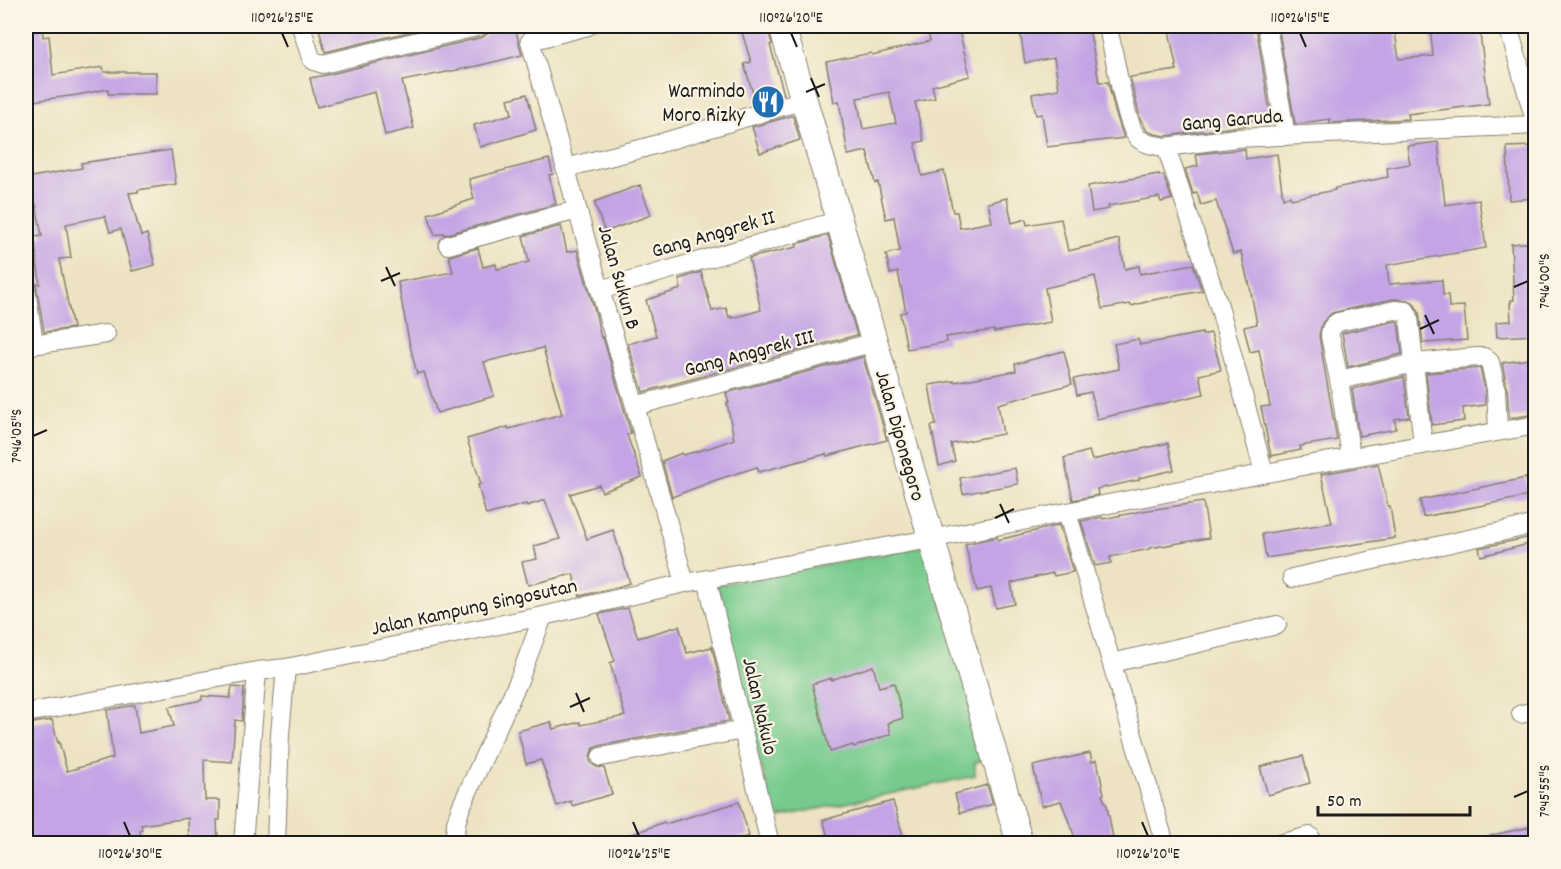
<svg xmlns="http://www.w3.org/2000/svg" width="1561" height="869" font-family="Dekko,sans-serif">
  <rect width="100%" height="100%" fill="#fcf5e5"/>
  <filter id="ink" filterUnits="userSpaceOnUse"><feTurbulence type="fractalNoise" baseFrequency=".0167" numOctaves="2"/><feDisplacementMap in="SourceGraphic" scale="12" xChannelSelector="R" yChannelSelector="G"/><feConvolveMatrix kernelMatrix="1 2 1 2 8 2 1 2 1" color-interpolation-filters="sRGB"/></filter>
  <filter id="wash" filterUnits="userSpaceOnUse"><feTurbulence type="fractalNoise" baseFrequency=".008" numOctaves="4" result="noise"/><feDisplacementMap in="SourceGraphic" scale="24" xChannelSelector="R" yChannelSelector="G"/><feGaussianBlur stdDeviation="1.35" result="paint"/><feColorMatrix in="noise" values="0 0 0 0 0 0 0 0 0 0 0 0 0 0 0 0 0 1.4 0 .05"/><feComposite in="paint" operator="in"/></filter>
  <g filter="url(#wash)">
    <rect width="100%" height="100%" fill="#ede3c2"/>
    <!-- green -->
    <path fill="#76ca8d" stroke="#497354" stroke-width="1.5" d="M925 546 988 758 975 763V776L774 818 717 585Z"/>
    <g id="blocks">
      <!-- building -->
      <path fill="#c3a4e5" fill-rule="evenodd" d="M26 26H42L43 37 49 36 53 75 103 67 104 72H156V94H108V89L77 95 26 102Z
        M333 26H434L325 52 319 29Z
        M740 26H767L772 44 770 45 784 94 756 103 744 64 751 62Z
        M927 26H958L970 76 932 86 935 98 915 102 924 141 915 143 922 176 944 171 953 212H957L960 228 992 222 988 203 1007 198 1012 223 1026 219 1027 225 1061 219 1068 251 1119 239 1125 269 1139 266 1140 274 1193 264 1202 291 1153 300 1131 306 1130 304 1102 309 1095 276 1045 288 1051 322 994 332V330L946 337 947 342 907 349 900 313 906 312 898 272 890 274 886 254 900 251 894 217 886 219 878 182 875 183 867 151 848 155 839 101 834 102 826 62 871 53 872 55 930 41ZM889 92 896 123 863 129 857 98Z
        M1054 26H1087L1088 33H1090L1099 82H1108L1115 111 1124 138 1047 147 1042 114 1036 115 1032 94 1059 89 1054 58 1025 63 1020 31Z
        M1168 26H1256L1271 118 1247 121 1248 125 1242 126 1166 136 1155 134 1147 131 1140 118 1130 77 1177 70Z
        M1278 26H1394L1399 59 1433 56 1430 26H1479L1489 104 1408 114 1409 119 1330 123V119L1295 124Z
        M515 27 522 55 477 66 402 81 414 128 385 135 375 92 317 107 310 78 326 75 483 37 488 33Z
        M527 94 536 130 480 147 474 125 512 114 508 99Z
        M791 116H793L800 140 760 153 752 127Z
        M1438 142 1445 205 1479 200 1486 248 1387 265 1389 284 1442 280 1443 295H1448L1449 307 1464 306 1467 340 1423 343 1419 312 1413 302 1407 300 1393 299 1332 313 1322 323 1319 336 1337 440 1300 446 1301 450 1271 456 1261 407 1270 406 1259 350 1250 352 1244 327 1257 324 1249 282H1248L1241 252 1233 254 1216 201 1201 205 1197 193 1193 194 1185 169 1198 166 1196 154 1245 149 1246 159 1277 154 1283 198 1290 196 1291 199 1335 190V188L1388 177 1387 168 1410 164 1407 146Z
        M1536 146V198L1509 200 1507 147Z
        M171 150 176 184 138 190V192L129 193 141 236 147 234 155 265 132 271 121 229 110 232 105 216 66 224 71 258 59 259 73 328 44 332 36 284H40L34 237 42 236 36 204 26 206V178L82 168 81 163Z
        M549 159 553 174 549 175 556 204 444 235V233L435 235 428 214 474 199 469 179Z
        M1159 174V176L1163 175 1172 199 1161 202 1159 197 1108 206 1109 209 1092 212 1088 186Z
        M640 185 651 215 610 230H604L594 202Z
        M561 226 567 252 577 250 596 315 601 338 603 337 631 433 627 435 642 477 602 492 599 485 570 494 587 539 613 530 630 583 621 586 580 596 573 574 528 585 522 562 537 559 534 546 560 539 545 500 527 506 526 504 486 515 478 485 481 484 467 439 508 427 509 429 562 414 543 348 484 362 494 396 437 413 424 372 417 374 409 341 398 282 453 272 449 256 478 248 483 267 496 264 497 269 529 262 523 236Z
        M828 235 857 335 643 392 628 344 656 336 646 300 681 289 679 279 701 272 712 311 726 308 729 317 731 316 732 318 761 310 749 258 797 247 796 244Z
        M1536 242V304H1534L1536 335 1497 337 1496 322 1511 321 1510 303H1511V300H1514L1511 244Z
        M1396 321 1398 322 1402 354 1348 367 1342 333Z
        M1202 333V335L1211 333 1221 370 1199 375 1204 394 1097 419 1091 392 1077 395 1074 379 1119 369 1114 344 1138 339 1140 345Z
        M1064 351 1072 384 998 404 1003 434 951 444 955 461 939 466 931 426 936 425 929 385 954 381V382L1016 371 1015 364Z
        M863 357 887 440 827 456 826 454 759 472 757 467 716 480 672 497 662 461 682 453 683 455 709 448 734 439 727 403H729L726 393Z
        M1536 358V414L1509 418 1507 388 1502 363Z
        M1480 368 1485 390V405L1463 408 1464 421 1432 425 1426 373Z
        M1404 377 1409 417 1395 419 1396 429 1359 436 1352 389Z
        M1168 443 1174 470 1139 478V480L1097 489 1098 495 1073 500 1064 458 1089 451 1092 460Z
        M1378 464 1388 506H1390L1395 538 1266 558 1262 534 1332 523 1321 474Z
        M1015 468 1018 484 963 494 960 478Z
        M1526 478 1529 496 1423 517 1420 500Z
        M1203 502 1209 538 1150 548V549L1110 557 1111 563 1095 566 1081 521 1102 517 1103 519 1142 511Z
        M1059 525 1073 572 1054 576 1053 573 1011 583 1015 604 996 608 991 588 977 591 965 544 997 537 998 540Z
        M1531 537 1533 543 1481 556 1479 548Z
        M628 608 638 638 679 626 687 653 712 647 729 721 599 746 594 748 591 753 590 760 592 764 597 767 604 768 612 794 572 806 571 801 557 806 541 760 526 764 518 731 551 722 553 729 580 722 581 725 625 716 610 663 615 661 599 614Z
        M873 666 879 687 894 683 903 718 888 723 891 734 854 747 853 745 830 752 812 684 831 678V680Z
        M232 687 244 688 242 721 235 720 232 762 204 760 205 800H220V820H217L218 843H189L188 818 141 825 142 830 140 831 142 843H26V724L52 720 58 743 59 742 67 771 113 758 107 710 135 705 139 733 174 726 169 707 202 700V696L230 698Z
        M1090 753 1092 762 1097 760 1104 794 1102 795 1107 806 1114 843H1077L1061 801 1042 806 1033 766Z
        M1303 756 1310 783 1268 795 1260 767Z
        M987 785 993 804 960 813 955 794Z
        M893 801 905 843H830L823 820Z
        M739 802 749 836 725 843H612V842L664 822 665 824Z
        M1536 826V843H1487V836Z"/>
    </g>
  </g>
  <g filter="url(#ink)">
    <use href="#blocks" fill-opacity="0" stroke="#84806f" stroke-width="1.5"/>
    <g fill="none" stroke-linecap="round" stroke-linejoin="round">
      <defs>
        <path id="street" d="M301 26 311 58 314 61 323 64 480 26
          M588 26 530 41 600 290 635 406 685 583
          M1109 26 1110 37C1115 57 1126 129 1139 139 1147 145 1157 146 1166 147
          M1267 26 1286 136
          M1508 26 1536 124
          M565 168 644 148 804 100
          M448 245 577 210
          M26 289 34 344
          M600 290 840 220
          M26 346 106 334
          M1339 380 1415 363 1477 357H1484L1490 362 1496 389 1498 431
          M635 406 875 342
          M1351 457 1339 380 1330 336C1330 329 1332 326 1338 322L1395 310 1406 311 1409 317 1423 445
          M1264 473 1220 309 1166 147 1236 138 1536 125
          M1067 512 1165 844
          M1292 578 1536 524
          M707 579 770 844
          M1112 663 1277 625
          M26 713 257 671 286 668 543 616 685 583 930 539 1313 464 1536 425
          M1521 714 1536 711
          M601 757 743 730
          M243 844 257 671
          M276 844 280 734 286 668
          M454 844 456 823 461 807 519 680 543 616
          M1279 844 1310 836"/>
        <path id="secondary" d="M782 26C863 298 940 571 1020 844"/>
      </defs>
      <!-- street casing -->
      <use href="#street" stroke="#84806f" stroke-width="20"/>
      <!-- secondary casing -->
      <use href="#secondary" stroke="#84806f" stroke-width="28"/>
      <!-- street -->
      <use href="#street" stroke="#fff" stroke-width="18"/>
      <!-- secondary -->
      <use href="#secondary" stroke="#fff" stroke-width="26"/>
    </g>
  </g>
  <!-- ticks -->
  <path fill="none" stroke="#1c1c1c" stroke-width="2" d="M282 33 288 47M791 33 797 47M1300 33 1306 47M811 78 819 97M806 92 825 84M386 267 395 286M381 281 400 273M1514 287 1528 281M1425 315 1434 334M1420 329 1439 320M33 436 47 430M1000 504 1009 523M995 518 1014 509M576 693 584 712M570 707 590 698M1514 797 1528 791M124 822 130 836M633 822 639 836M1142 822 1148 836"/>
  <!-- icons -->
  <defs>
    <symbol id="restaurant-disc" viewBox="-11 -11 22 22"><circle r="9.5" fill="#1f6fb2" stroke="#fcf5e5"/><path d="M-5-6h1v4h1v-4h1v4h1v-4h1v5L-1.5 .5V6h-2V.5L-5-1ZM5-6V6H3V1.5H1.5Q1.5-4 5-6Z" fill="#fff"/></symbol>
  </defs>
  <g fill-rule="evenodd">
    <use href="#restaurant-disc" x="749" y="83" width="38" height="38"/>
  </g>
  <g text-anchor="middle" stroke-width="4.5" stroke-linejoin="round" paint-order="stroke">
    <!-- poi labels -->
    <g font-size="21" fill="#1c1c1c" stroke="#fcf5e5" text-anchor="end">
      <text x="745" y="97">Warmindo<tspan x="745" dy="24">Moro Rizky</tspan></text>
    </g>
    <!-- street labels -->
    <g font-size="21" fill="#1c1c1c" stroke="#fcf5e5">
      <text transform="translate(1232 119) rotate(-5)" y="7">Gang Garuda</text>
      <text transform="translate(713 233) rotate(-16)" y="7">Gang Anggrek II</text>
      <text transform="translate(620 277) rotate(74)" y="7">Jalan Sukun B</text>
      <text transform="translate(749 352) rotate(-15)" y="7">Gang Anggrek III</text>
      <text transform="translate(901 435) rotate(74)" y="7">Jalan Diponegoro</text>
      <text transform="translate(474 606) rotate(-12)" y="7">Jalan Kampung Singosutan</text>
      <text transform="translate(761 706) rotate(77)" y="7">Jalan Nakulo</text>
    </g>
  </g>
  <!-- margin -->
  <rect width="1561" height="869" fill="none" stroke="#fcf5e5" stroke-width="66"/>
  <!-- scale -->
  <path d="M1318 806v9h152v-9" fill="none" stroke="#1c1c1c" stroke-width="3"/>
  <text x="1327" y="806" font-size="18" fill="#1c1c1c" stroke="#fcf5e5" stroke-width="4.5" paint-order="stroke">50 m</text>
  <rect x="33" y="33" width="1495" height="803" fill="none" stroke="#1c1c1c" stroke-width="2"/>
  <g font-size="15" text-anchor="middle" fill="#1c1c1c">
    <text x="282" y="22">110°26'25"E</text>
    <text x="791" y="22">110°26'20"E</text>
    <text x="1300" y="22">110°26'15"E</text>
    <text transform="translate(1544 281) rotate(-90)" y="5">7°46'00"S</text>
    <text transform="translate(16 436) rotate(-90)" y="5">7°46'05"S</text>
    <text transform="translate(1544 791) rotate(-90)" y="5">7°45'55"S</text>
    <text x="130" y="858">110°26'30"E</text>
    <text x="639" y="858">110°26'25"E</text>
    <text x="1148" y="858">110°26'20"E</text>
  </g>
</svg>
